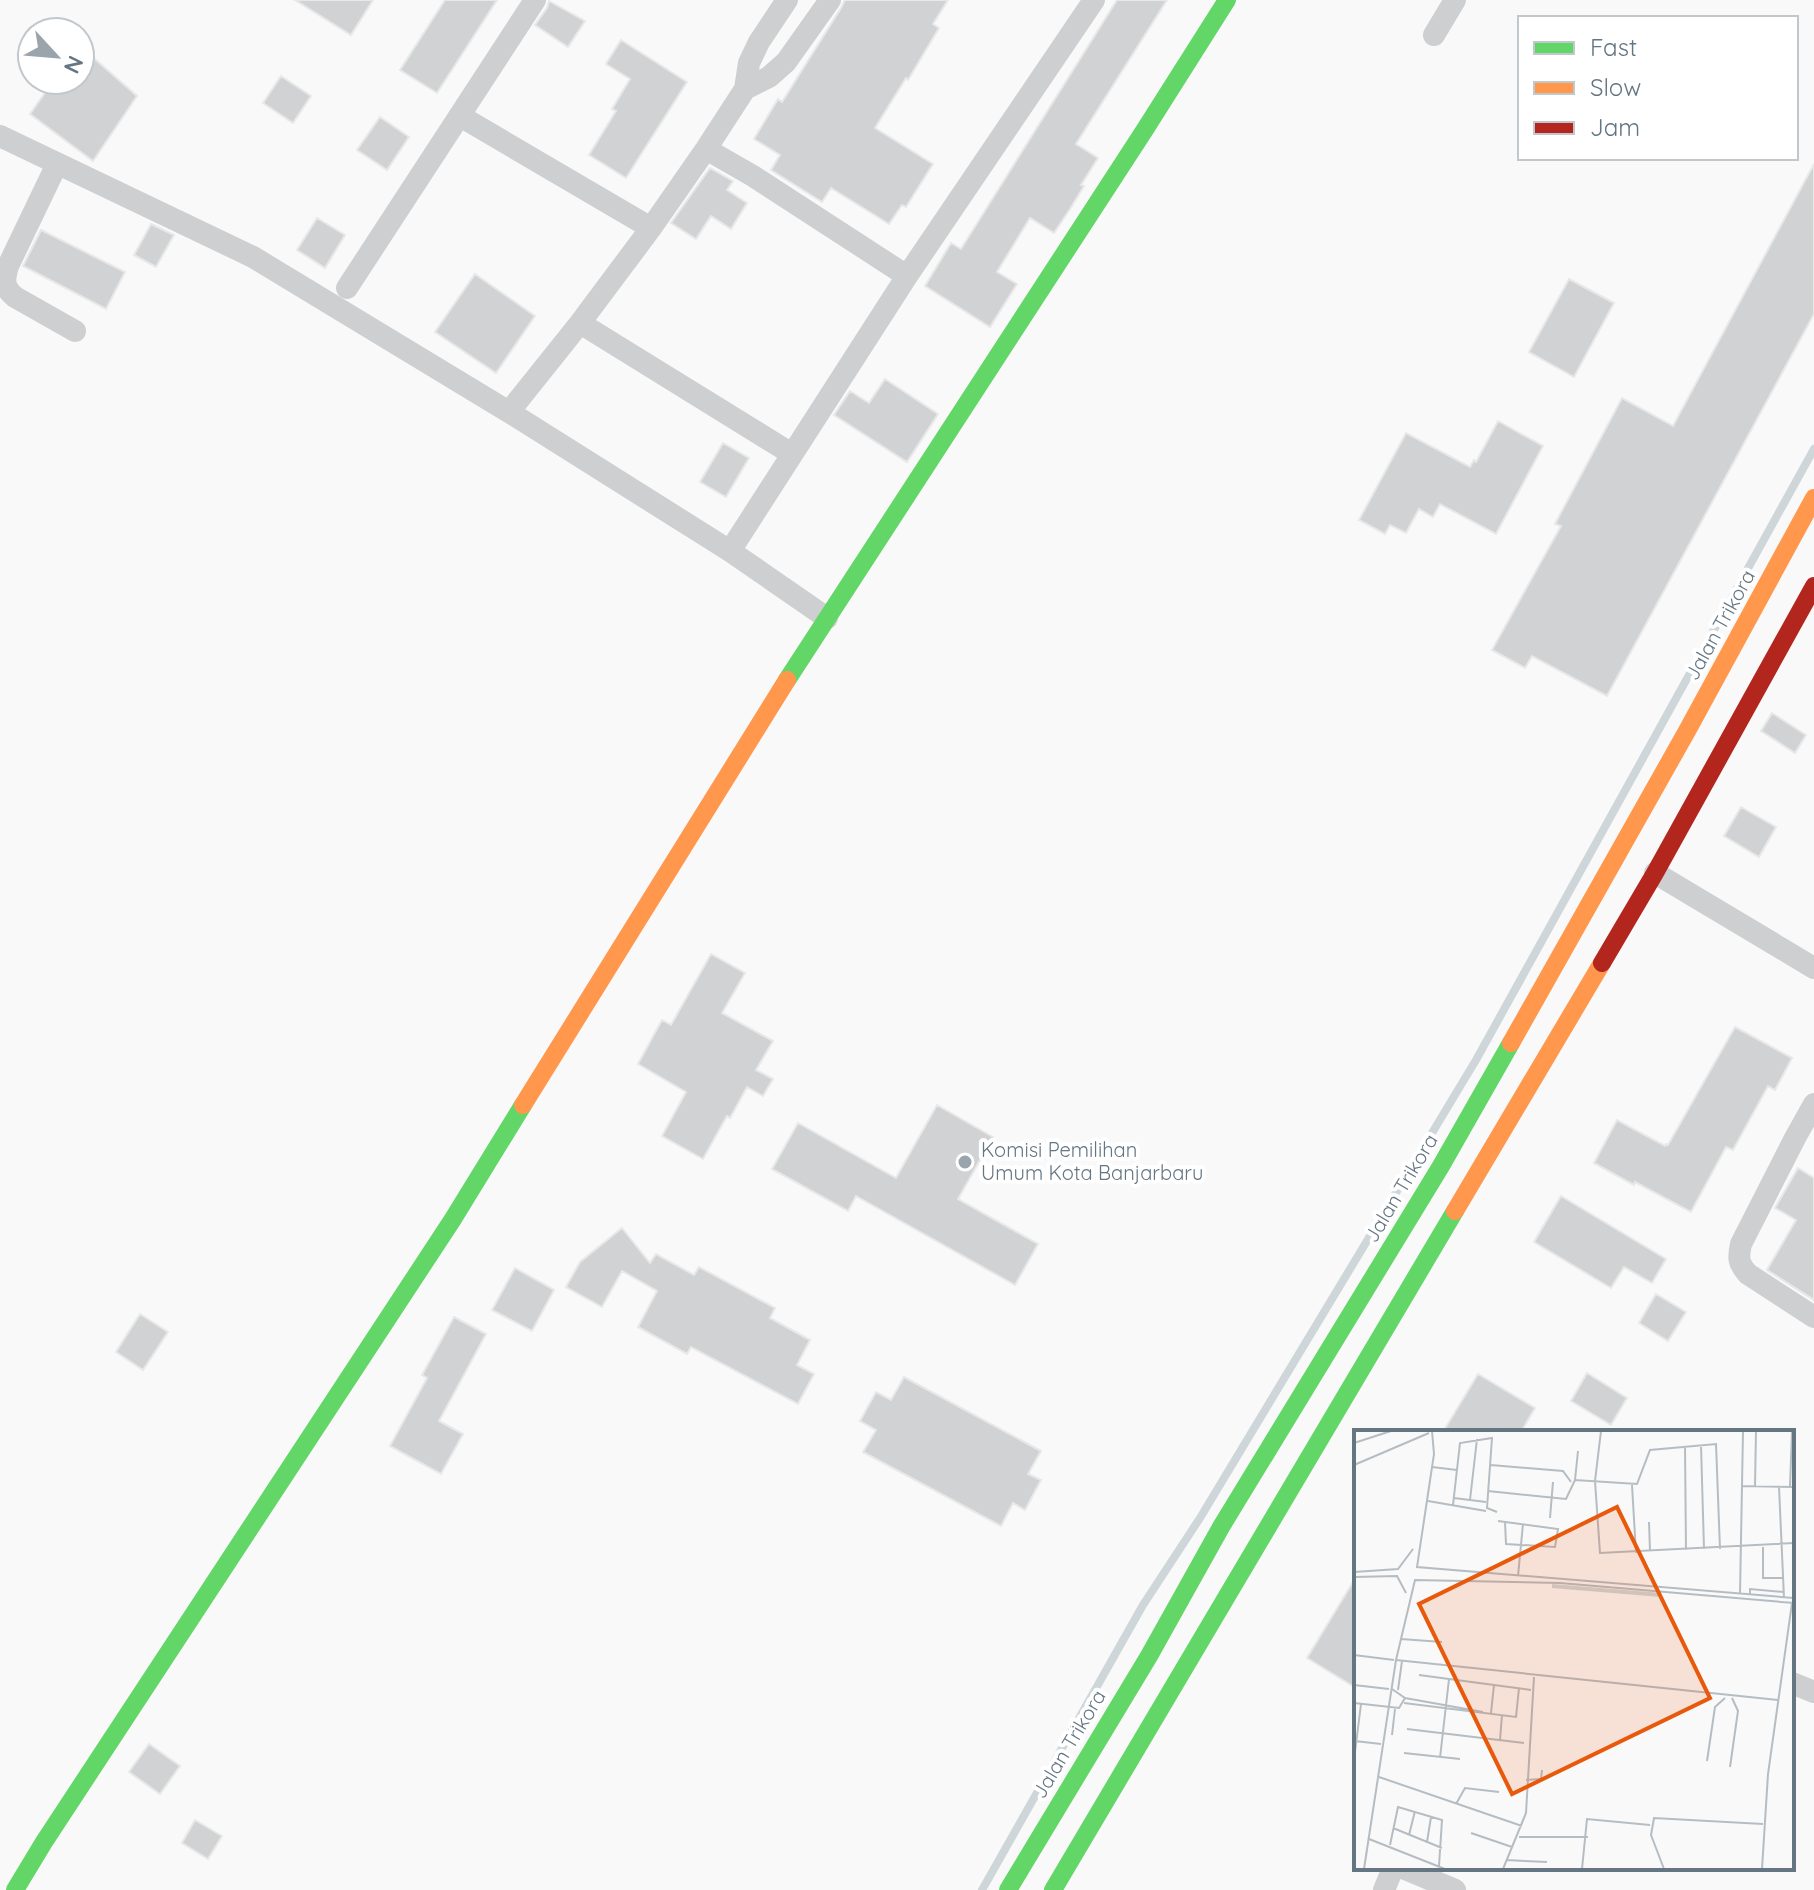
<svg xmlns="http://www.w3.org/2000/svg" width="1814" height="1890" font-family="Quicksand,sans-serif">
  <rect width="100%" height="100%" fill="#f9f9f9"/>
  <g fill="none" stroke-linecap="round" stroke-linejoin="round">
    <!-- stream -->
    <path stroke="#ced6d9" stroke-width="8" d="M982 1890 1143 1605 1200 1518 1476 1060 1814 449"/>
  </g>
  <!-- building -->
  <path fill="#d0d2d3" stroke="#e8e8e8" stroke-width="2" d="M295 0H373L351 35Z
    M445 0H497L437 93 400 70Z
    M845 0H948L933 24 939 28 908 80 906 78 875 128 933 164 906 207 902 205 889 224 831 188 822 202 771 170 780 155 754 139 778 99 782 102 841 8Z
    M1117 0H1167L1076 144 1098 158 1081 185 1084 186 1070 209 1054 233 1030 218 997 272 1017 284 990 327 925 286 951 243 961 249Z
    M549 1 585 21 568 47 535 25 547 8Z
    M621 40 687 82 626 178 589 155 616 111 612 109 630 79 606 64Z
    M80 46 137 96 93 161 30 114 54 80H80Z
    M281 76 311 96 293 123 263 103Z
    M380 117 409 137 387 170 357 150Z
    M1814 164V314L1607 696 1532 656 1525 668 1492 650 1561 526 1555 524 1622 398 1673 426Z
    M710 168 733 181 727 190 747 203 731 229 711 216 696 239 671 223Z
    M317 218 345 235 325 268 297 250Z
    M151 224 174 235 156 267 134 255Z
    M41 230 125 272 106 309 23 266Z
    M475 274 535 316 496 373 435 332Z
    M1569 279 1614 303 1574 377 1529 352Z
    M885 379 938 414 907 462 834 415 850 391 869 403Z
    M1498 421 1543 446 1496 534 1440 504 1433 517 1419 509 1406 533 1390 525 1385 534 1359 520 1406 433 1470 467 1474 460 1476 462Z
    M723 443 749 458 726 497 700 482Z
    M1772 713 1806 735 1795 753 1761 731Z
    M1741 807 1776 827 1759 857 1724 836Z
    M711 954 745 973 722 1013 773 1041 756 1070 773 1079 763 1096 747 1087 730 1118 727 1116 703 1159 662 1136 686 1092 638 1064 662 1020 671 1025Z
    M1735 1027 1792 1058 1775 1090 1768 1086 1733 1150 1726 1147 1691 1212 1635 1182 1634 1185 1594 1163 1617 1120 1665 1146 1666 1144 1668 1145Z
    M937 1105 993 1137 958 1199 1038 1244 1015 1285 856 1196 848 1211 772 1169 798 1123 896 1178Z
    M1798 1168 1814 1178V1300L1767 1270 1796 1220 1775 1208Z
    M1561 1196 1666 1259 1652 1283 1624 1267 1611 1288 1534 1242Z
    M622 1228 650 1263 656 1254 694 1275 699 1267 775 1308 770 1318 810 1340 797 1365 814 1374 798 1404 691 1347 687 1354 638 1327 657 1291 622 1271 602 1307 566 1287 580 1262Z
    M515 1268 554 1290 532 1331 492 1310Z
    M1656 1294 1686 1312 1668 1341 1639 1323Z
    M140 1314 168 1332 143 1370 116 1352Z
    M454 1317 486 1334 439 1421 463 1434 441 1474 390 1446 427 1378 422 1375Z
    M1587 1373 1627 1398 1611 1425 1571 1401Z
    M1478 1374 1535 1408 1521 1432H1443Z
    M904 1377 1041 1451 1028 1474 1041 1480 1025 1510 1013 1503 1001 1526 863 1452 876 1430 860 1421 876 1392 891 1400Z
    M1356 1577V1688L1307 1658Z
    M149 1744 180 1766 160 1794 129 1772Z
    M195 1820 222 1836 208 1859 182 1843Z"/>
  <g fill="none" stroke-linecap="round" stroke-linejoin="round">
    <!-- street -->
    <path stroke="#cecfd0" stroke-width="22" d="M787 0 759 42 749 63 745 89 706 149 651 228 580 323 792 454
      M1434 35 1455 0
      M745 89 769 77 786 62 830 0
      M460 116 651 228
      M0 136 253 257 509 412 730 551 827 618
      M706 149 753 176 907 276
      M57 164 8 266C4 280 3 287 15 297L75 331
      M347 288 535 0
      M509 412 580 323
      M730 551 907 276 1094 0
      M1655 873 1814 968
      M1814 1104 1795 1138 1741 1244C1738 1258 1738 1263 1748 1274L1814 1317
      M1792 1683 1814 1692
      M1403 1868 1455 1890
      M1384 1890 1393 1868"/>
    <!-- fast -->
    <path stroke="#63d668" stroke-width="18" d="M787 680 1144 131 1227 0
      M15 1890 44 1842 453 1219 523 1105
      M1008 1890 1149 1656 1221 1527 1441 1166 1511 1043
      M1053 1890 1455 1211"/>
    <!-- slow -->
    <path stroke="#ff974d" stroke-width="18" d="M1511 1043 1687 731 1814 498
      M523 1105 787 680
      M1455 1211 1602 963"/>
    <!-- jam -->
    <path stroke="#b3261e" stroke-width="18" d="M1602 963 1655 873 1814 586"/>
  </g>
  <!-- markers -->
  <circle fill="#99a4ac" stroke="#fff" stroke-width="3" cx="965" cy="1162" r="8"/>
  <g text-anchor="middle" stroke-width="8" stroke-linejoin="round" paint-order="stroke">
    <!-- street labels -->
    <g font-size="20" fill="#657683" stroke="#fff">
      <text transform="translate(1720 625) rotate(-61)" y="7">Jalan Trikora</text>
      <text transform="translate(1401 1188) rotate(-59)" y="7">Jalan Trikora</text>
      <text transform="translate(1069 1744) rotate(-59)" y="7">Jalan Trikora</text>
    </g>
    <!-- poi labels -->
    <g font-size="20" fill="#657683" stroke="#fff" text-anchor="start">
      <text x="981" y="1157">Komisi Pemilihan<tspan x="981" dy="23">Umum Kota Banjarbaru</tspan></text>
    </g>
  </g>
  <!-- overview -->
  <g transform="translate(1354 1430)">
    <rect width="440" height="440" fill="#f9f9f9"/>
    <path fill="none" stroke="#ced6d9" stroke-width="4" d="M198 156 307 165"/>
    <path fill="none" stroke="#b5bdc3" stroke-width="2" d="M78 1 80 24 63 137 440 168M247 1 241 51 246 123 440 113M0 13 37 1M347 15 350 119M331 16 332 120M0 35 75 3M137 35 209 41 217 52M78 37 103 40M221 50 224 21M278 55 282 123M388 56 440 57M401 56 402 1M425 57 430 168M436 57 438 1M134 61 212 69 221 50 283 54 296 20 362 14 366 119M100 68 132 72M116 70 123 9M74 71 132 81M99 75 106 13 138 8 133 78 143 82M196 88 199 52M144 91 204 99 201 117 152 114 151 92M295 92 296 121M409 117V148H429M0 142 44 139 59 119M164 146 169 94M0 147 43 146 52 163M386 164 389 1M396 164V159L430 162M47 209 88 212M0 225 40 230M42 230 424 270M65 245 177 260M0 255 35 259M44 260 48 231M51 268 129 282M0 273 45 278 51 268 38 259M50 273 162 287 165 258M137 283 140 255M53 299 170 313M38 305 41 279M146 310 148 285M1 311 27 314M50 323 106 329M50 323 106 329M86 328 95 249M0 330 7 274M353 331 361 277 371 268M376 337 384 281 378 268M25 347 168 396M172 350 187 349 188 340M102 374 111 358 145 362M39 398 88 418M117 403 158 417M55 405 61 381M165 407H234M15 409 91 439M73 412 77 387M36 415 44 377 88 390 85 436M152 430 193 432M10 439 42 230 61 150 206 153 440 173M149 439 172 383 180 247M228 439 233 389 296 395M310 439 297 405 300 388 409 394M408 439 414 344 438 173"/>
    <path fill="#e8590c" fill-opacity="0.15" stroke="#e8590c" stroke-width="4" d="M263 77 356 268 158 364 65 174Z"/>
    <rect width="440" height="440" fill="none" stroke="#657683" stroke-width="4"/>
  </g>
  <!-- legend -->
  <rect x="1518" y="16" width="280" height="144" fill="#ffffff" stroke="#c1c8cd" stroke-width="2"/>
  <rect x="1534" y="42" width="40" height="12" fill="#63d668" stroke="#c1c8cd" stroke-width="2"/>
  <text x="1590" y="56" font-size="24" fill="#657683">Fast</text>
  <rect x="1534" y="82" width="40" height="12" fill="#ff974d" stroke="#c1c8cd" stroke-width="2"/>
  <text x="1590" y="96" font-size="24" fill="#657683">Slow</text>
  <rect x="1534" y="122" width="40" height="12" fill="#b3261e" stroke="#c1c8cd" stroke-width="2"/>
  <text x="1590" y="136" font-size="24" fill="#657683">Jam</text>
  <!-- north arrow -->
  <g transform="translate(56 56) rotate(116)"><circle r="38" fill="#ffffff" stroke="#c1c8cd" stroke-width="2"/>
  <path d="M0-6L14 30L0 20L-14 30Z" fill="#99a4ac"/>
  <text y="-12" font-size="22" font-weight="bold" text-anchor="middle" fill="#657683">N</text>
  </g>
</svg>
